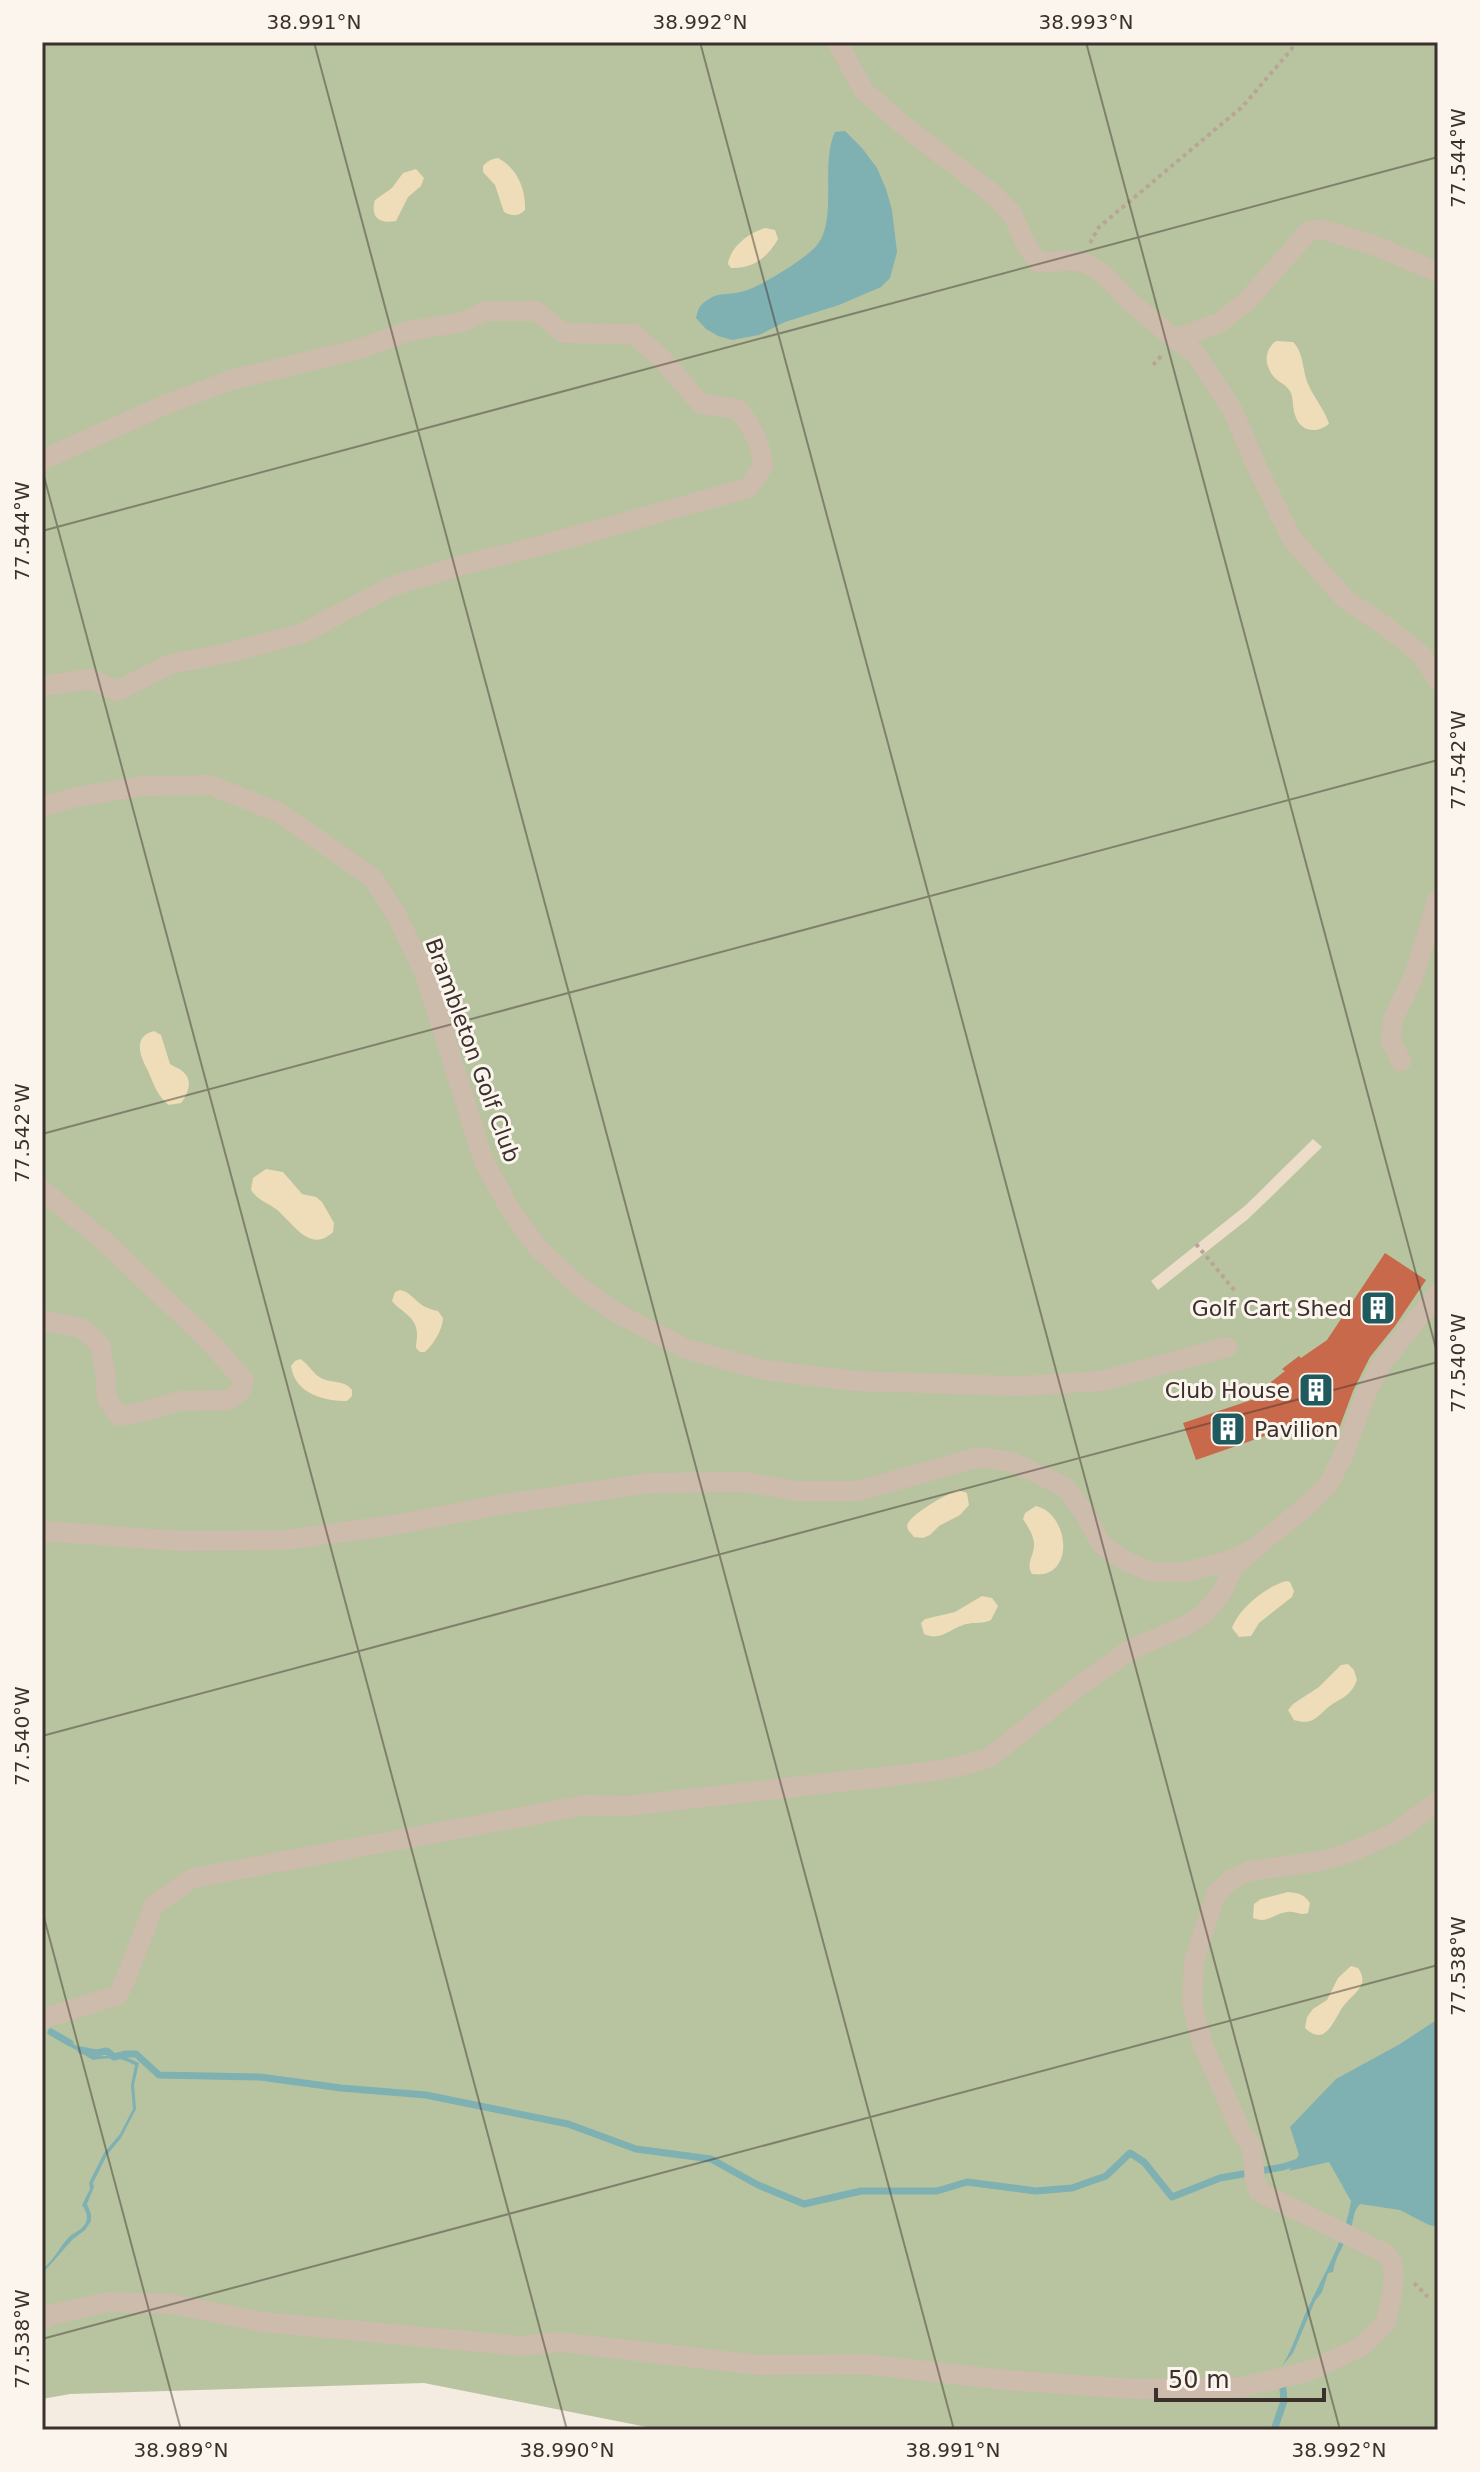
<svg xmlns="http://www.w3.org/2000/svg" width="1480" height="2472" font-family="'DejaVu Sans',sans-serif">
  <rect width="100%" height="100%" fill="#f4ebe1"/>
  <!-- green -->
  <path fill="#b8c4a0" d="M42 42H1438V2430H662L424 2383 70 2394 42 2399Z"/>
  <!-- sand -->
  <path fill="#efdcb8" d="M498 158C517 168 526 189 525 210 518 217 512 216 504 212L495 185 483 172V166C488 161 491 159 498 158Z
    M416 169 424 178 421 186 408 197 396 221C379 224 370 217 375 200L392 188 403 173Z
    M765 228 775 230 778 239C768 257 753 269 731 268L728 264C730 247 749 233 765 228Z
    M1276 341 1293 342C1304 353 1302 369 1308 384 1314 398 1325 410 1329 424 1317 434 1300 432 1295 415 1292 407 1294 398 1290 391 1286 385 1281 383 1276 379 1264 367 1263 351 1276 341Z
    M154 1031 161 1035 170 1064C174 1067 179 1068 182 1071 194 1080 188 1094 181 1103L169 1105C155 1094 154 1082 146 1067 139 1053 134 1036 154 1031Z
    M266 1169 283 1172 302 1194 316 1197 322 1202 334 1223 333 1232C310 1254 293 1223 276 1209 265 1201 260 1202 251 1190L253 1178Z
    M400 1290C415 1293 415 1307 438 1311L443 1318C443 1329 433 1345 425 1352H420L416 1348C416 1344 417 1339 417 1334 417 1317 401 1312 392 1301L395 1292Z
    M300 1359C309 1364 312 1373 321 1378 332 1384 343 1379 352 1390V1396L347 1401C324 1401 295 1394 291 1366L295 1361Z
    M958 1490 967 1493 969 1505 960 1515 939 1526 930 1535 923 1538 914 1537 908 1530 907 1525C912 1513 945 1495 958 1490Z
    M1036 1506C1070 1514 1076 1580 1032 1574 1025 1563 1035 1555 1034 1543 1033 1534 1028 1527 1023 1519L1025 1513Z
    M1286 1581 1290 1582 1294 1591 1292 1597 1259 1623 1251 1636 1239 1637 1232 1628C1240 1607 1266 1587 1286 1581Z
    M982 1596 992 1598 998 1606 991 1620C983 1624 975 1622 966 1624 951 1628 940 1642 924 1634L921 1623 925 1619 955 1612Z
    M1348 1664 1354 1670 1357 1680C1352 1693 1345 1697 1334 1703 1319 1712 1316 1727 1294 1720L1288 1710 1293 1704 1319 1687 1341 1665Z
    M1288 1892C1298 1893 1304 1894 1310 1903L1308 1913C1299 1916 1296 1911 1287 1912 1273 1914 1268 1924 1253 1918L1254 1904 1261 1899Z
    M1351 1966 1358 1968C1370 1984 1355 1993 1345 2004 1334 2017 1327 2049 1305 2028L1307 2017 1313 2009 1327 2000 1338 1978Z"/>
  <!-- plaza -->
  <path fill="#ecdcc8" d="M1313 1139 1322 1147 1274 1194 1248 1219 1158 1290 1151 1281 1246 1205Z"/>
  <!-- water -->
  <path fill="#7fb0b2" d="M845 131 862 148 877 168 886 189 892 210 897 252 890 278 881 287 839 305 785 322 759 335 732 340 718 336 706 329 696 318C698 309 700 304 709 299 719 292 733 295 744 291 761 286 806 259 817 245 838 219 820 163 835 132Z
    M1438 2019V2227L1429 2225 1400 2210 1360 2204C1353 2211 1354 2219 1351 2229 1345 2244 1335 2256 1333 2272L1328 2273 1322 2292 1315 2301 1293 2353 1282 2366C1293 2349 1298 2329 1307 2310 1323 2275 1345 2240 1351 2201L1329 2162 1289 2171 1299 2155 1290 2127 1336 2079 1400 2044Z
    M53 2032 94 2056H124L139 2063 134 2085 136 2109 121 2138 107 2155 93 2183 94 2187 87 2204 91 2214V2221L85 2230 72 2240 42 2274V2269C54 2261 59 2247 69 2237 76 2231 87 2228 87 2217 87 2213 84 2208 82 2205L90 2189 89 2183 104 2153 120 2134 133 2109 131 2085 135 2065C120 2057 110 2057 93 2060L54 2037Z"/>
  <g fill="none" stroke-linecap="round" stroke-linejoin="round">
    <!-- stream -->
    <path stroke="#7fb0b2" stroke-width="7" d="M51 2032 70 2043
      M81 2050 96 2053 107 2051 114 2057 126 2054H136L159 2075 260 2077 341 2088 426 2095 568 2124 636 2149 711 2159 758 2185 804 2204 861 2191H937L967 2182 1036 2191 1072 2188 1106 2176 1130 2153 1144 2162 1172 2197 1220 2178 1283 2167 1301 2161
      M1274 2430 1284 2401 1282 2378"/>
  </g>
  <!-- building -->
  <path fill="#c8694b" d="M1385 1253 1426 1280 1395 1326 1370 1357 1353 1391 1337 1434 1290 1435 1288 1428 1196 1460 1183 1423 1275 1392 1271 1382 1285 1371 1282 1369 1299 1356 1301 1358 1327 1340Z"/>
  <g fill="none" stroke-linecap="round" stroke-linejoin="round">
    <!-- path -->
    <path stroke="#b9a596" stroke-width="4" stroke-dasharray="4 4" stroke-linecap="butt" d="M1090 243 1099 227 1242 107 1291 50 1295 42
      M1153 365 1162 355
      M1196 1244 1235 1291
      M1414 2283 1428 2297"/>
    <!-- minor -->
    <path stroke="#cdbbac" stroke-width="20" d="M837 42 864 91 908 129 993 194 1012 214 1026 245 1038 262C1053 264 1067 258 1082 262 1103 269 1115 287 1131 302 1145 315 1160 327 1175 339L1219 323 1246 302 1309 231 1321 229 1373 245 1438 272
      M1175 339 1195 353 1233 411 1255 463 1292 539 1346 600 1384 625 1422 655 1438 680
      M42 460 167 404 231 380 359 349 409 331 464 322 485 311H536L564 333 634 334 662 359 701 404 738 409C753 429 760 441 763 466L748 488 547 544 466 564 390 587 303 633 232 652 171 664 117 691 90 679 42 686
      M42 807 76 797 143 786 210 785 278 812 373 878 397 916 425 974 484 1162 510 1209 537 1247 576 1284 615 1312 686 1349 765 1370 854 1381 1022 1386 1102 1381 1227 1347
      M1401 1061 1391 1041 1393 1019 1413 978 1438 899
      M42 1190 103 1240 210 1342 244 1380 241 1390 229 1400 179 1401 146 1411 119 1416 107 1399 105 1371 100 1344 81 1328 42 1320
      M42 1531 181 1541 285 1540 394 1525 499 1505 650 1483 745 1482 797 1491H858L979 1457 1012 1462 1065 1487 1084 1512 1101 1544 1123 1560 1152 1572H1186L1225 1562 1254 1549 1309 1504 1329 1484 1343 1456 1365 1396 1382 1363 1438 1293
      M42 2019 118 1995 127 1976 154 1905 193 1878 586 1805 626 1806 926 1772 961 1766 989 1758 1075 1689 1130 1650 1187 1625 1204 1614 1222 1592 1234 1566 1247 1556
      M42 2321 51 2315 107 2302 173 2304 262 2322 521 2346 559 2342 758 2365 864 2364 1005 2380 1136 2389 1243 2387 1309 2371 1361 2347 1386 2322 1392 2293 1394 2273 1392 2262 1385 2253 1259 2192 1255 2180 1252 2148 1241 2131 1202 2043 1192 2004 1194 1961 1216 1894 1231 1879 1250 1871 1321 1861 1351 1852 1392 1834 1438 1802"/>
  </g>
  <!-- ticks -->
  <path fill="none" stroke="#3b302b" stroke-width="2" stroke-opacity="0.45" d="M314 42 954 2430M700 42 1340 2430M1086 42 1438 1356M42 469 567 2430M42 531 1438 157M42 1134 1438 760M42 1736 1438 1362M42 1910 181 2430M42 2339 1438 1965"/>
  <!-- icons -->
  <defs>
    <symbol id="building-square" viewBox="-11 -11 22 22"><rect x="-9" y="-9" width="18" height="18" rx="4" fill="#1f5a5e" stroke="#fbf5ee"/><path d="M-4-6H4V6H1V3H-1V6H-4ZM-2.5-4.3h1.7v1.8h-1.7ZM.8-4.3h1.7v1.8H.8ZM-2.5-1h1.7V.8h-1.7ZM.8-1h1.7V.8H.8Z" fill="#fff"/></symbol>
  </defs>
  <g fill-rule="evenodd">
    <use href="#building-square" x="1358" y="1288" width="40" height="40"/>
    <use href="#building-square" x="1296" y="1370" width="40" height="40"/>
    <use href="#building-square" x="1208" y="1409" width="40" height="40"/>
  </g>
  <g text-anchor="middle" stroke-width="6" stroke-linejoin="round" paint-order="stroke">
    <!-- street labels -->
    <g font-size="22" fill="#3b302b" stroke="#fbf5ee">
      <text transform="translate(473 1050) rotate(70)" y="8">Brambleton Golf Club</text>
    </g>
    <!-- poi labels -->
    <g font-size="22" fill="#3b302b" stroke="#fbf5ee" text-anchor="end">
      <text x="1352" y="1316">Golf Cart Shed</text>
      <text x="1290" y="1398">Club House</text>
      <text x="1254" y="1437" text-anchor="start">Pavilion</text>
    </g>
  </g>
  <!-- border -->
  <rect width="1480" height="2472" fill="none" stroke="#fbf5ee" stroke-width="88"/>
  <!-- scale -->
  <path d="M1156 2388v12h168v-12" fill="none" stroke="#3b302b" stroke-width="4"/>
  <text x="1168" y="2388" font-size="24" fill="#3b302b" stroke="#fbf5ee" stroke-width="6" paint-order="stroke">50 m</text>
  <rect x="44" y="44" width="1392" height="2384" fill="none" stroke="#3b302b" stroke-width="3"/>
  <g font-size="20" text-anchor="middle" fill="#3b302b">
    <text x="314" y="29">38.991°N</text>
    <text x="700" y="29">38.992°N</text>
    <text x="1086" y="29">38.993°N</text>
    <text transform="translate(1458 158) rotate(-90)" y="7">77.544°W</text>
    <text transform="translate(22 531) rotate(-90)" y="7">77.544°W</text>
    <text transform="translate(1458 760) rotate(-90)" y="7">77.542°W</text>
    <text transform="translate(22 1133) rotate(-90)" y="7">77.542°W</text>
    <text transform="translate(1458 1363) rotate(-90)" y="7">77.540°W</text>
    <text transform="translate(22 1736) rotate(-90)" y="7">77.540°W</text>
    <text transform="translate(1458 1966) rotate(-90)" y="7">77.538°W</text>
    <text transform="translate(22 2339) rotate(-90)" y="7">77.538°W</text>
    <text x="181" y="2457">38.989°N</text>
    <text x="567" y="2457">38.990°N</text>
    <text x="953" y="2457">38.991°N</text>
    <text x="1339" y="2457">38.992°N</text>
  </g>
</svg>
